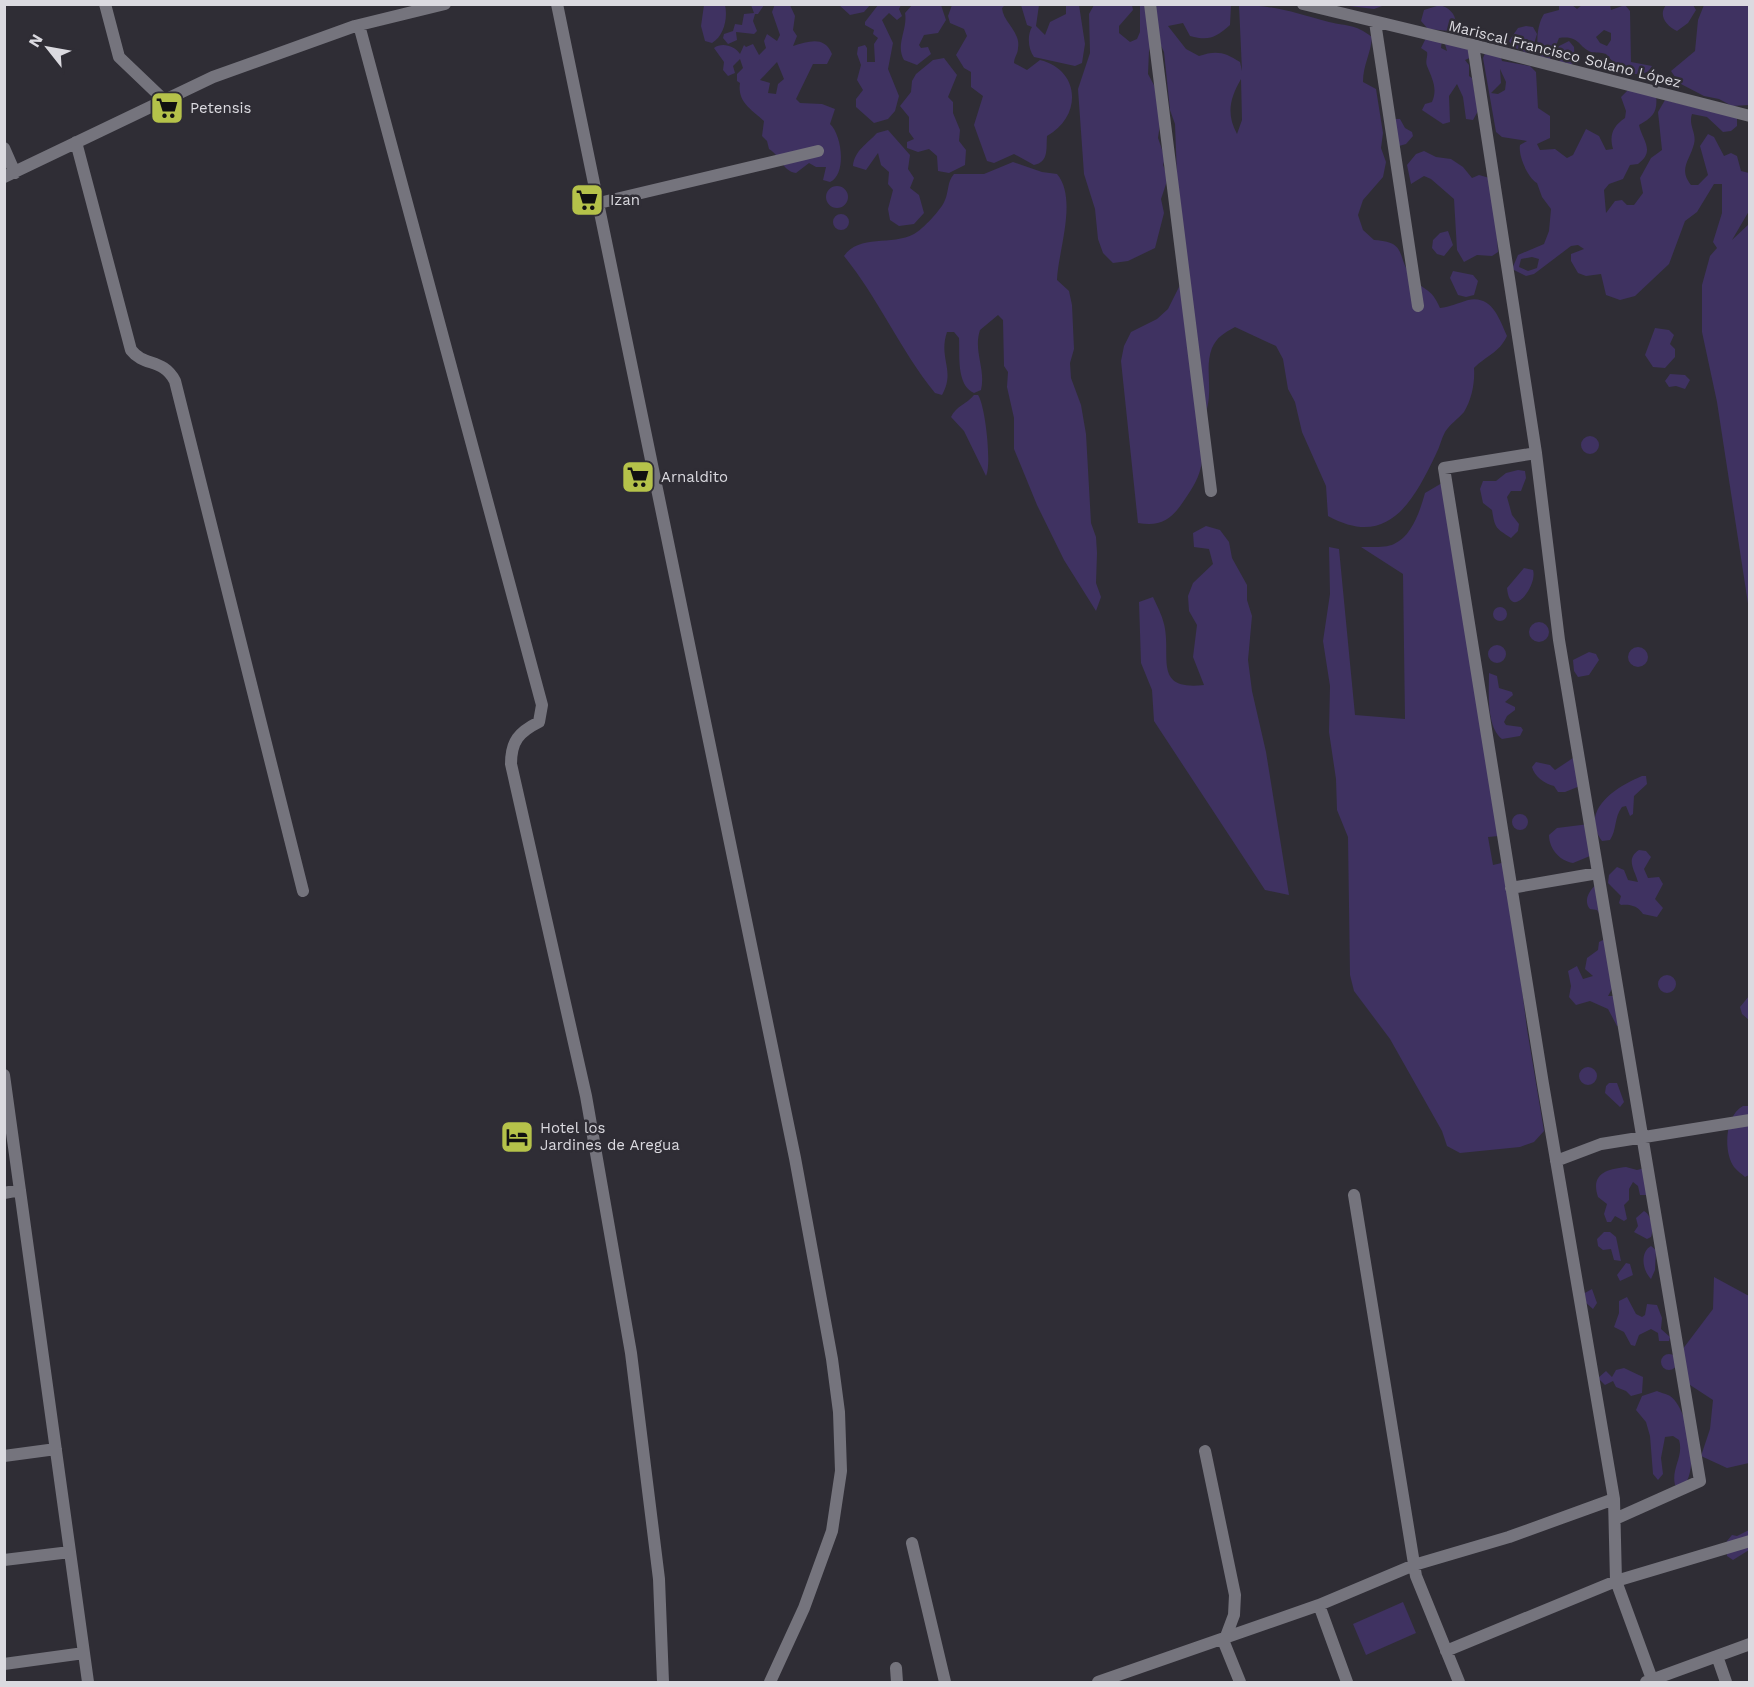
<svg xmlns="http://www.w3.org/2000/svg" width="1754" height="1687" font-family="'Work Sans',sans-serif">
  <rect width="100%" height="100%" fill="#2f2d35"/>
  <!-- green -->
  <path fill="#3f3261" fill-rule="evenodd" d="M775 4 790 5 795 16 793 30 797 36 793 46C808 42 824 35 832 54L827 64H813L796 99 800 103 822 104 835 109 830 124C842 135 847 174 830 182L823 180 826 167H816L809 163 796 173C782 171 780 155 769 149L767 141 762 136 764 121C752 110 737 102 740 83L737 81V74L743 68 740 59 733 66 735 73 728 76 723 70 724 62 714 48C722 42 735 46 740 54L744 45 746 47 753 44 759 55 766 48 764 41 767 34 777 41 780 35 772 12ZM777 62 784 79 778 84 776 94 768 93 770 83 760 80Z
    M913 4 941 5 946 20 938 33 924 35 919 45 921 48 928 47 931 54 917 65 904 60C895 45 908 29 905 13Z
    M704 5H725C728 18 724 36 712 43L705 41 701 26Z
    M751 5H764L758 14H755L753 21 757 31 754 34 736 32 737 40 728 44 723 38 724 34 733 31 735 24 742 25 744 14 754 13Z
    M839 5H870L864 12 850 15Z
    M878 5H901L899 9 902 16 897 20 889 13 882 20 893 43 888 69 899 96 895 111 888 119 874 123 856 107V99L863 90 857 80 861 65 857 54 858 47 865 45 867 48V62H875L874 44 878 38 873 34 874 30 865 25V22Z
    M952 5H1005L1002 8C1003 22 1021 32 1018 48 1018 54 1014 57 1014 63L1027 70 1040 60C1081 70 1082 117 1047 136 1046 149 1049 162 1034 165L1014 154 994 163 987 161 974 125 983 96 971 87V72L964 68 956 55 967 36 964 29 950 23 948 16Z
    M1021 5H1039L1036 26 1045 35 1050 22 1066 14V5H1079L1085 44 1082 63 1075 66 1034 57C1028 49 1027 35 1032 27L1027 25Z
    M1094 5H1132L1133 10 1119 26V33L1130 42 1137 39 1140 32V5H1231L1230 25C1215 38 1209 41 1190 36L1183 23 1168 26 1186 49 1199 56C1216 50 1225 52 1240 62L1242 71 1239 5C1274 5 1295 13 1329 22 1349 27 1353 23 1372 37 1371 53 1363 65 1363 82L1376 89 1383 133 1381 148 1386 162 1383 177 1363 200 1358 215 1363 230 1374 240C1408 242 1396 256 1411 276 1422 291 1431 286 1440 308 1450 307 1458 303 1468 300 1492 295 1499 318 1507 336 1498 354 1488 354 1474 368 1475 382 1472 399 1464 412 1458 419 1450 424 1445 432 1441 439 1440 447 1436 454 1413 502 1388 549 1328 516L1326 486 1302 432 1295 402 1288 389 1283 359 1276 346 1235 327C1224 333 1217 337 1212 348 1206 363 1210 379 1209 394 1209 404 1205 415 1204 425 1202 462 1206 470 1183 502 1171 520 1160 527 1138 523L1121 361 1124 346 1131 332 1157 319 1168 309 1181 283 1175 124 1170 110 1164 52 1154 31 1149 51 1148 74 1155 87 1160 124 1158 138 1165 158 1163 165 1168 178 1161 199 1164 213 1155 248 1128 261 1113 263 1103 253 1098 239 1095 209 1084 174 1078 89 1090 53 1089 14ZM1241 79 1242 120 1237 134C1226 114 1230 98 1241 79Z
    M1342 5H1385L1374 9Z
    M1440 5C1450 8 1458 16 1455 27L1450 31 1428 29 1421 21 1424 10Z
    M1559 5H1572L1577 9 1582 5H1610L1611 10 1625 5 1630 11 1631 62 1652 66 1648 72C1626 78 1619 69 1606 54 1601 52 1595 53 1591 52 1578 47 1580 35 1559 38L1551 58 1545 63C1534 53 1536 26 1544 14L1559 10ZM1604 30 1611 33V40L1607 46 1600 43 1596 37Z
    M1666 5H1693L1696 10 1688 23 1677 31C1666 26 1658 15 1666 5Z
    M1704 5H1749V105L1732 106 1719 99 1704 96 1679 83 1671 71 1695 51 1698 20Z
    M1526 26 1533 27 1537 34 1533 47 1527 53 1513 47 1509 41 1518 28Z
    M1426 38 1442 40 1441 48 1447 51 1445 44 1472 46V57L1465 60 1469 65V76L1472 78 1478 111 1473 120 1466 119 1463 97 1457 84 1449 96 1450 122 1443 124 1422 110 1425 104 1432 102C1438 89 1432 78 1427 66 1425 61 1428 57 1427 52L1421 48Z
    M1569 41 1574 47 1575 61 1570 66H1563L1555 53 1559 46Z
    M1486 51 1500 54 1502 61 1530 66 1536 72 1538 108 1550 116V138L1537 144 1540 150 1555 149 1567 158 1573 155 1586 129 1599 136 1606 150 1613 149C1609 135 1613 126 1625 118L1626 111 1621 97 1631 87 1656 95C1658 112 1653 117 1639 125 1642 140 1656 151 1638 164L1630 165 1623 179 1609 184 1604 190 1606 213 1615 201 1622 200 1627 205H1634L1643 193 1640 178 1651 158 1662 150 1658 112 1665 100 1737 118V126L1731 131 1723 132 1707 117 1692 114C1688 125 1697 133 1694 144 1690 160 1678 169 1691 185H1698L1708 175 1700 146 1708 134 1714 137 1724 156 1731 153 1737 156 1741 171 1749 173V211L1732 240 1749 224V610L1717 402 1702 332V285L1710 256 1717 248 1713 242 1722 213V184H1714L1697 212 1685 221 1669 264 1635 296 1620 300 1606 295 1601 274 1586 276 1578 273 1571 261V254L1584 249 1578 245 1571 246 1534 274 1526 276 1512 269 1518 255 1544 244 1549 231 1551 209 1542 197 1537 183C1528 178 1518 156 1520 145L1527 141 1502 137 1496 132 1483 58ZM1500 69 1506 82 1505 90 1498 94 1491 93 1501 83ZM1532 257 1539 259 1537 268 1528 271 1519 267 1521 259Z
    M944 58 957 75 948 97 953 102V113L960 130 959 141 966 150 965 165 949 173 938 171 937 156 929 149 918 152 907 148V142L914 139 909 132V117L900 106 911 92 912 81 916 74 933 60Z
    M1394 119H1400L1405 128 1412 132 1413 136 1406 144 1399 146Z
    M888 130 910 155 908 169 914 178 910 188 919 195 924 213 914 224 899 226 890 220 888 209 893 190 888 184 889 172 881 165 878 153 866 170 853 166C854 151 868 143 877 133Z
    M1424 151 1436 157 1451 159 1463 167 1472 178 1479 175 1493 179 1498 252 1492 256 1477 255 1464 262 1457 250 1454 199 1431 179 1424 176 1411 184 1407 165 1416 154Z
    M1013 162 1042 172 1057 174C1078 199 1058 251 1057 280L1069 291 1072 305 1074 349 1070 363 1071 378 1081 405 1086 434 1091 523 1096 537 1097 553 1096 583 1101 597 1096 611 1064 560 1037 505 1014 449V418L1007 387 1008 372 1004 366 1003 320 998 315 980 330C973 351 986 369 981 390L974 393C956 385 960 355 959 338L954 332H947C938 359 956 370 942 395L935 393C900 350 879 299 844 256 859 234 892 246 914 234 922 230 942 209 945 200 949 191 947 182 954 174H984Z
    M826 197a11 11 0 1 1 22 0a11 11 0 1 1-22 0Z
    M833 222a8 8 0 1 1 16 0a8 8 0 1 1-16 0Z
    M1448 231 1453 245 1444 256 1437 254 1432 248 1433 240 1440 233Z
    M1453 271 1473 275 1478 281 1474 295 1466 297 1458 295 1450 278Z
    M1655 328 1669 330 1674 335 1670 344 1675 349V357L1665 368 1653 367 1645 355Z
    M1670 374 1685 375 1690 380 1685 389 1676 386 1669 387 1665 381Z
    M974 395H978C985 404 992 465 986 476L964 431 951 417C956 406 967 404 974 395Z
    M1581 445a9 9 0 1 1 18 0a9 9 0 1 1-18 0Z
    M1518 470 1525 471 1526 478 1521 491H1511L1507 497 1512 515 1519 524 1518 531 1511 538C1496 528 1495 529 1492 510L1483 503 1480 489 1483 481H1496L1506 473Z
    M1442 483 1499 836 1488 837 1493 865 1506 862 1527 1029 1544 1131 1534 1142 1520 1147 1460 1153 1447 1146 1442 1131 1390 1039 1354 991 1350 975 1348 837 1337 810 1336 779 1329 732 1330 686 1323 641 1330 594 1329 547 1339 549 1355 715 1405 719 1403 574 1361 547C1371 547 1386 548 1394 544 1412 536 1420 511 1425 493Z
    M1206 526 1220 530 1229 542 1232 558 1247 585V600L1252 616 1248 660 1252 691 1266 752 1289 895 1265 890 1154 721 1152 690 1141 663 1139 602 1153 597C1157 606 1162 615 1164 624 1172 656 1152 691 1204 685L1193 657 1197 625 1189 611 1188 596 1193 583 1213 564 1209 549 1194 547 1193 533Z
    M1524 568 1533 570C1538 586 1510 622 1507 588Z
    M1493 614a7 7 0 1 1 14 0a7 7 0 1 1-14 0Z
    M1529 632a10 10 0 1 1 20 0a10 10 0 1 1-20 0Z
    M1488 654a9 9 0 1 1 18 0a9 9 0 1 1-18 0Z
    M1628 657a10 10 0 1 1 20 0a10 10 0 1 1-20 0Z
    M1589 652 1596 654 1599 660 1589 675 1578 677 1574 671 1573 660Z
    M1489 673 1497 676 1499 688 1512 692 1513 695 1505 702 1515 707V710L1507 716 1504 722 1506 725 1521 727 1523 730 1520 736 1502 739C1486 727 1489 692 1489 673Z
    M1576 756 1580 786 1565 792H1558L1554 786C1545 784 1534 776 1532 767L1536 762 1550 765 1555 770Z
    M1642 776H1646L1647 784 1634 796 1633 814 1630 816 1626 806 1622 807C1614 817 1617 830 1610 840L1602 841C1579 810 1616 787 1642 776Z
    M1512 822a8 8 0 1 1 16 0a8 8 0 1 1-16 0Z
    M1589 824 1590 856 1573 863C1560 861 1549 849 1549 835L1557 828Z
    M1639 850 1646 851 1651 857 1644 869 1648 878 1659 877 1663 884 1655 899 1663 908 1657 917 1643 914C1638 906 1630 904 1621 905L1619 903 1621 896 1608 883 1609 875 1617 867 1624 870 1628 880 1638 882C1635 870 1625 859 1639 850Z
    M1597 884 1599 913 1597 910 1590 909C1583 901 1589 890 1597 884Z
    M1603 940 1606 941C1609 956 1608 974 1613 987L1608 996H1616L1620 1025 1617 1026 1608 1009 1590 1001 1576 1005 1569 997 1571 986 1568 971 1577 966 1583 979 1593 976 1585 969 1587 958 1598 950 1599 942Z
    M1658 984a9 9 0 1 1 18 0a9 9 0 1 1-18 0Z
    M1749 996H1750L1749 1020 1742 1014 1740 1007Z
    M1579 1076a9 9 0 1 1 18 0a9 9 0 1 1-18 0Z
    M1609 1083H1617L1624 1102 1620 1107 1605 1093 1606 1086Z
    M1743 1106H1749V1175L1745 1177C1742 1174 1737 1171 1734 1167 1723 1152 1725 1115 1743 1106Z
    M1626 1167 1637 1170 1645 1168 1651 1195H1640L1638 1186 1633 1182 1629 1189V1200L1624 1205 1627 1219 1624 1221 1615 1216 1611 1222H1607L1604 1214 1607 1204 1598 1197C1590 1173 1608 1169 1626 1167Z
    M1644 1211C1651 1214 1654 1230 1651 1237L1647 1239 1634 1232 1638 1226 1636 1218Z
    M1604 1232H1610L1616 1237 1621 1261 1614 1260 1611 1249 1603 1250 1598 1246 1597 1239Z
    M1651 1246 1656 1250 1655 1270 1651 1279C1642 1270 1640 1252 1651 1246Z
    M1626 1263 1630 1264 1633 1275 1620 1281 1617 1275Z
    M1714 1277 1749 1296V1463L1727 1468 1701 1456 1710 1429 1713 1400 1687 1383 1679 1354 1713 1309Z
    M1592 1289 1597 1303 1593 1309 1585 1302 1583 1294Z
    M1627 1297 1636 1314 1642 1317 1645 1315 1647 1304 1657 1305 1662 1318 1661 1329 1670 1337 1669 1341H1659L1658 1333 1651 1329 1639 1335 1635 1346 1631 1345 1624 1332 1614 1327 1619 1313V1301Z
    M1661 1362a8 8 0 1 1 16 0a8 8 0 1 1-16 0Z
    M1624 1368 1643 1377 1642 1393 1631 1396 1626 1391 1616 1387 1613 1381 1605 1385 1598 1378 1606 1371 1612 1377 1616 1370Z
    M1657 1391C1661 1393 1667 1394 1670 1396 1689 1409 1701 1475 1681 1488L1675 1485C1671 1468 1684 1457 1679 1440L1673 1436 1665 1437 1661 1458 1663 1474 1658 1480 1653 1474 1650 1436 1646 1422 1636 1410 1642 1396Z
    M1749 1530V1550L1733 1560 1727 1556V1541L1732 1535 1737 1536Z
    M1403 1602 1416 1633 1366 1655 1353 1624Z"/>
  <g fill="none" stroke-linecap="round" stroke-linejoin="round">
    <!-- minor -->
    <path stroke="#75747d" stroke-width="12" d="M105 4 119 57 164 100
      M557 4 795 1158 832 1359 839 1412 841 1471 832 1531 804 1608 770 1682
      M1150 4 1211 491
      M1303 4 1473 45 1750 116
      M1375 22 1418 306
      M359 25 542 705 539 722C519 732 511 741 511 764L586 1096 631 1353 659 1579 663 1682
      M1473 45 1536 453 1559 640 1700 1481 1615 1519
      M76 142 131 350C144 367 163 358 175 381L303 891
      M4 148 15 173
      M4 177 213 77 355 26 445 4
      M599 203 818 151
      M1536 453 1444 468 1543 1084 1614 1499 1616 1581 1653 1682
      M1511 888 1598 873
      M4 1075 88 1682
      M1556 1161 1601 1144 1750 1120
      M4 1193 20 1190
      M1354 1195 1416 1576 1459 1682
      M1205 1451 1235 1595 1234 1615 1225 1639
      M4 1456 56 1449
      M912 1543 945 1682
      M4 1560 70 1552
      M1319 1605 1347 1682
      M1223 1640 1240 1682
      M1446 1651 1616 1581 1750 1541
      M1717 1656 1726 1682
      M4 1664 84 1653
      M896 1668 897 1682
      M1098 1682 1319 1605 1414 1565 1509 1537 1614 1499
      M1646 1682 1750 1644"/>
  </g>
  <!-- icons -->
  <defs>
    <symbol id="supermarket-square" viewBox="-11 -11 22 22"><rect x="-9" y="-9" width="18" height="18" rx="4" fill="#b5c24a" stroke="#2f2d35"/><path d="M-6-5.5h2.5l.6 2H6L4.5 2H-2.5L-4.4-4H-6ZM-1.5 3.2a1.3 1.3 0 1 0 .1 0ZM3 3.2a1.3 1.3 0 1 0 .1 0Z" fill="#111"/></symbol>
    <symbol id="hotel-square" viewBox="-11 -11 22 22"><rect x="-9" y="-9" width="18" height="18" rx="4" fill="#b5c24a" stroke="#2f2d35"/><path d="M-6-4.5h1.5V1H6V5H4.5V3h-9V5H-6ZM-4 0a1.8 1.8 0 1 1 3.6 0ZM.5 0V-2.5h3Q6-2.5 6 0Z" fill="#111"/></symbol>
  </defs>
  <g fill-rule="evenodd">
    <use href="#supermarket-square" x="148" y="89" width="38" height="38"/>
    <use href="#supermarket-square" x="568" y="181" width="38" height="38"/>
    <use href="#supermarket-square" x="619" y="458" width="38" height="38"/>
    <use href="#hotel-square" x="498" y="1118" width="38" height="38"/>
  </g>
  <g text-anchor="middle" stroke-width="5" stroke-linejoin="round" paint-order="stroke">
    <!-- street labels -->
    <g font-size="15" fill="#dbdae0" stroke="#2f2d35">
      <text transform="translate(1565 54) rotate(14)" y="5">Mariscal Francisco Solano López</text>
    </g>
    <!-- poi labels -->
    <g font-size="15" fill="#dbdae0" stroke="#2f2d35" text-anchor="start">
      <text x="190" y="113">Petensis</text>
      <text x="610" y="205">Izan</text>
      <text x="661" y="482">Arnaldito</text>
      <text x="540" y="1133">Hotel los<tspan x="540" dy="17">Jardines de Aregua</tspan></text>
    </g>
  </g>
  <!-- border -->
  <rect width="1754" height="1687" fill="none" stroke="#dbdae0" stroke-width="12"/>
  <!-- north arrow -->
  <g transform="translate(48 48) rotate(301)" stroke="#2f2d35" stroke-width="4.5" paint-order="stroke">
  <path d="M0-4.5L10 22L0 15L-10 22Z" fill="#dbdae0"/>
  <text y="-9" font-size="16" font-weight="bold" text-anchor="middle" fill="#dbdae0">N</text>
  </g>
</svg>
